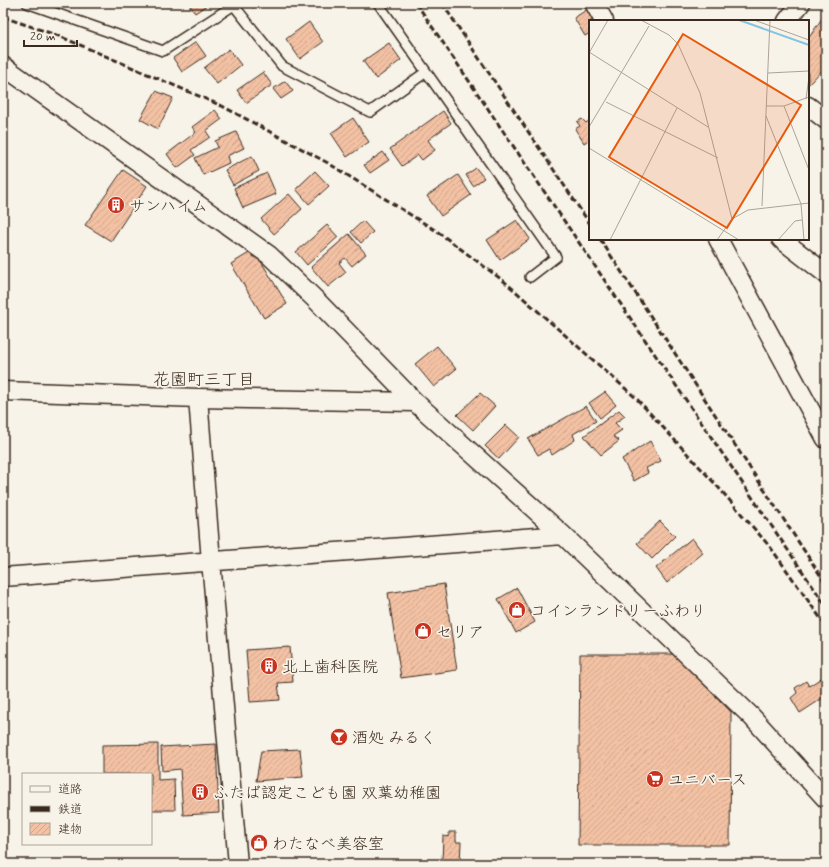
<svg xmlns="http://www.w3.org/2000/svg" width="829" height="867" font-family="Mynerve,'Klee One',sans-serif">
  <defs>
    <pattern id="building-hatch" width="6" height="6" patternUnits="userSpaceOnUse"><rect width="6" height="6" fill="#f3c1a4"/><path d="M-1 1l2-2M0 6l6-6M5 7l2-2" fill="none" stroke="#d1a68d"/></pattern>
  </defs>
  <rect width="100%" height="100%" fill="#f7f3e8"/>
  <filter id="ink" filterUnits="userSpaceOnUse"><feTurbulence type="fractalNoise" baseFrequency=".025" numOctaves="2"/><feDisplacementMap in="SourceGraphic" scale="8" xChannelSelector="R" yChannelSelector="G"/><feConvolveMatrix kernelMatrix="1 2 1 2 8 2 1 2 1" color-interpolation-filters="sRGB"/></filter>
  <g filter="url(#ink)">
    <!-- building -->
    <path fill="url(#building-hatch)" stroke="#3b2a1e" d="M121 3H172V6L121 5Z
      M188 3H210L195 13Z
      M249 3H260L253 8Z
      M597 3 609 21H590V33L585 36 574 18Z
      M825 14 826 66 808 85V39Z
      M309 22 323 42 300 59 286 39Z
      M196 42 206 56 182 72 173 58Z
      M389 43 401 60 376 79 363 61Z
      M229 49 241 65 217 84 204 68Z
      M263 72 272 85 246 103 237 90Z
      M285 81 293 91 281 99 273 89Z
      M156 91 173 98 158 129 140 119Z
      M215 110 222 119 206 131 210 137 191 150 195 155 177 168 167 154 196 132 192 127Z
      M443 111 451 123 428 140 435 150 422 160 418 155 402 166 390 149Z
      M353 118 369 142 347 157 331 133Z
      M582 119 586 123 590 120V139L584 143 575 129 580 126 577 122Z
      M236 132 244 148 227 156 229 163 203 175 195 158 218 147 215 141Z
      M383 152 389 160 370 173 364 165Z
      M252 156 259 171 233 185 225 170Z
      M476 168 484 178 473 186 466 175Z
      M123 170 147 186 111 241 85 225Z
      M315 171 329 186 309 204 296 189Z
      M267 173 276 194 243 208 234 188Z
      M458 175 471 195 441 216 427 196Z
      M289 194 302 209 274 234 261 219Z
      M517 220 530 239 500 260 487 240Z
      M363 221 373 232 361 243 351 232Z
      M327 225 338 237 307 265 296 252Z
      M349 234 366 254 352 266 345 258 339 263 346 272 328 287 311 267Z
      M254 250 287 304 264 318 231 264Z
      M437 346 456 369 434 387 415 364Z
      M605 392 616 405 600 418 589 403Z
      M480 393 495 406 473 430 457 415Z
      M586 406 596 421 573 434 575 440 552 455 549 449 538 455 528 439Z
      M619 410 625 416 615 423 622 430 613 436 619 441 601 455 584 436Z
      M506 425 519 437 499 459 485 446Z
      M650 441 661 461 646 468 648 473 634 481 622 459Z
      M660 521 675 536 652 559 637 543Z
      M692 538 703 553 667 583 656 568Z
      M444 584 457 670 401 678 388 593Z
      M517 588 535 622 516 633 498 599Z
      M290 647 293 682 278 683 280 700 250 702 246 650Z
      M580 654H675L731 712 730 845H578Z
      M826 675V696L800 713 791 698 797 693 795 688 806 681 809 686Z
      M158 744V780L174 779 175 810H151V774H102V745Z
      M216 744 219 813 183 815 180 769 162 771 161 747Z
      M300 749 303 777 256 781 261 751Z
      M449 832H456V842H461L460 863H442L443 836 449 837Z"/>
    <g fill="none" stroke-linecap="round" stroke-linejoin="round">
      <defs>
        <path id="lane" d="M27 3 163 51 234 5
          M232 3 282 66 370 112 426 72
          M378 3 556 257 530 277"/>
        <path id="street" d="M594 3 604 21
          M787 21 801 3
          M3 66 269 255 316 300 415 402 563 535 752 717 826 799
          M808 106 826 120
          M718 239 826 439
          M781 239 826 274
          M3 391 198 398 415 402
          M198 398 211 561 238 864
          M3 577 563 535"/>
      </defs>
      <!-- lane casing -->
      <use href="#lane" stroke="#3b2a1e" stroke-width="12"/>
      <!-- street casing -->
      <use href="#street" stroke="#3b2a1e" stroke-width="21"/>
      <!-- lane -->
      <use href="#lane" stroke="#f7f3e8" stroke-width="9"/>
      <!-- street -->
      <use href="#street" stroke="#f7f3e8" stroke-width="18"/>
      <!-- rail -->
      <path stroke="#3b2a1e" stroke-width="3" stroke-dasharray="6 3" stroke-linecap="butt" d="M416 3 826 606
        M442 3 590 224
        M3 17 59 36 222 106 328 163 438 232 505 282 636 398 718 487 771 548 826 626
        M600 239 826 584"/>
    </g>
  </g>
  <!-- icons -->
  <defs>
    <symbol id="building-disc" viewBox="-11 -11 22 22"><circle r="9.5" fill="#c8321e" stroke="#f7f3e8"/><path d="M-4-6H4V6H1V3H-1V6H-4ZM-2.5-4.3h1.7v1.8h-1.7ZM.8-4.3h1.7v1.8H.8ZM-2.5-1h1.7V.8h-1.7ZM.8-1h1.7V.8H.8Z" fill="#fff"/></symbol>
    <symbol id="shop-disc" viewBox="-11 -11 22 22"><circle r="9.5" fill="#c8321e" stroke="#f7f3e8"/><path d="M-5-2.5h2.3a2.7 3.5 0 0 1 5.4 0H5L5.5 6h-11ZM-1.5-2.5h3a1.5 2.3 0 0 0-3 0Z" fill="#fff"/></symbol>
    <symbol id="bar-disc" viewBox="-11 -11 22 22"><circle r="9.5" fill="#c8321e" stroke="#f7f3e8"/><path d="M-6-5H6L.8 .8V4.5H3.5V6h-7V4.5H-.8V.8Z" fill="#fff"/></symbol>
    <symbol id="supermarket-disc" viewBox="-11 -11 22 22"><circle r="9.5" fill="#c8321e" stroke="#f7f3e8"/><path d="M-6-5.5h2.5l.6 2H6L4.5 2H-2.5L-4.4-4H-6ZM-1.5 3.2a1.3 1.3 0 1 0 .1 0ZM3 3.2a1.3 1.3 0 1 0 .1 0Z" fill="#fff"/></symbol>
  </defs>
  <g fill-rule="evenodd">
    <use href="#building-disc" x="106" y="195" width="20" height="20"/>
    <use href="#shop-disc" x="507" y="600" width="20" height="20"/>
    <use href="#shop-disc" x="413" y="621" width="20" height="20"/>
    <use href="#building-disc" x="259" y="656" width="20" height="20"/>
    <use href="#bar-disc" x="329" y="727" width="20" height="20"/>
    <use href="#supermarket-disc" x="645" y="769" width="20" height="20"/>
    <use href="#building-disc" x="190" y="782" width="20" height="20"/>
    <use href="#shop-disc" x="249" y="833" width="20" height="20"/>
  </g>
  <g text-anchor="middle" stroke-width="3.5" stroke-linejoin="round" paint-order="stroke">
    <!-- poi labels -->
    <g font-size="16" fill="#3b2a1e" stroke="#f7f3e8" text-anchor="start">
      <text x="129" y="211">サンハイム</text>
      <text x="530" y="616">コインランドリーふわり</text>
      <text x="436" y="637">セリア</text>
      <text x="282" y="672">北上歯科医院</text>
      <text x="352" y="743">酒処 みるく</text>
      <text x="668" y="785">ユニバース</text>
      <text x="213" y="798">ふたば認定こども園 双葉幼稚園</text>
      <text x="272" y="849">わたなべ美容室</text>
    </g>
    <!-- neighbourhood labels -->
    <g font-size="17" fill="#3b2a1e" stroke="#f7f3e8">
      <text x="204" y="385">花園町三丁目</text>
    </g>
  </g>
  <!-- overview -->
  <g transform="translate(589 20)">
    <rect width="220" height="220" fill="#f7f3e8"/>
    <path fill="none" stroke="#82c4e3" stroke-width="2" d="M150 0 220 25"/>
    <path fill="none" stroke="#aca397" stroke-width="1" d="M52 0 80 15 89 24 111 73 143 199M165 0 220 20M0 32 119 107M0 33 19 0M179 53 220 51M217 79 220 57M17 82 129 138M177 86H195L220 77M195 86 220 150M177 96 212 184 215 220M0 107 60 6M0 128 150 220M173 186 181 0M21 220 88 88M128 220 143 199 159 190 220 183M189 220 206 201 213 200"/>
    <path fill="#e8590c" fill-opacity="0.15" stroke="#e8590c" stroke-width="2" d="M94 14 212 85 138 208 20 137Z"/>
    <rect width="220" height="220" fill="none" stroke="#3b2a1e" stroke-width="2"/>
  </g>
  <!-- margin -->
  <rect width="829" height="867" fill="none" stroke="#f7f3e8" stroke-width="16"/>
  <rect x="8" y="8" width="813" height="851" fill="none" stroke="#3b2a1e" stroke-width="1.5" filter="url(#ink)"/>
  <!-- legend -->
  <rect x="22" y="773" width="130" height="72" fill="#f7f3e8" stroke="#aca397"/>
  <rect x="30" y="786" width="20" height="6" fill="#f7f3e8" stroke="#aca397"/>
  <text x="58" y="793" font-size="12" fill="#3b2a1e">道路</text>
  <rect x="30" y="806" width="20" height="6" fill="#3b2a1e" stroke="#aca397"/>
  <text x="58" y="813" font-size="12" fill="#3b2a1e">鉄道</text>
  <rect x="30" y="823" width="20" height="12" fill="url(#building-hatch)" stroke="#aca397"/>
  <text x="58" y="833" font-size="12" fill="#3b2a1e">建物</text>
  <!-- scale -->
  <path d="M24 40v6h53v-6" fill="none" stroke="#3b2a1e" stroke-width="2"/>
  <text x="30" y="40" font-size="12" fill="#3b2a1e" stroke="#f7f3e8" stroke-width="3" paint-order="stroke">20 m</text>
</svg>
